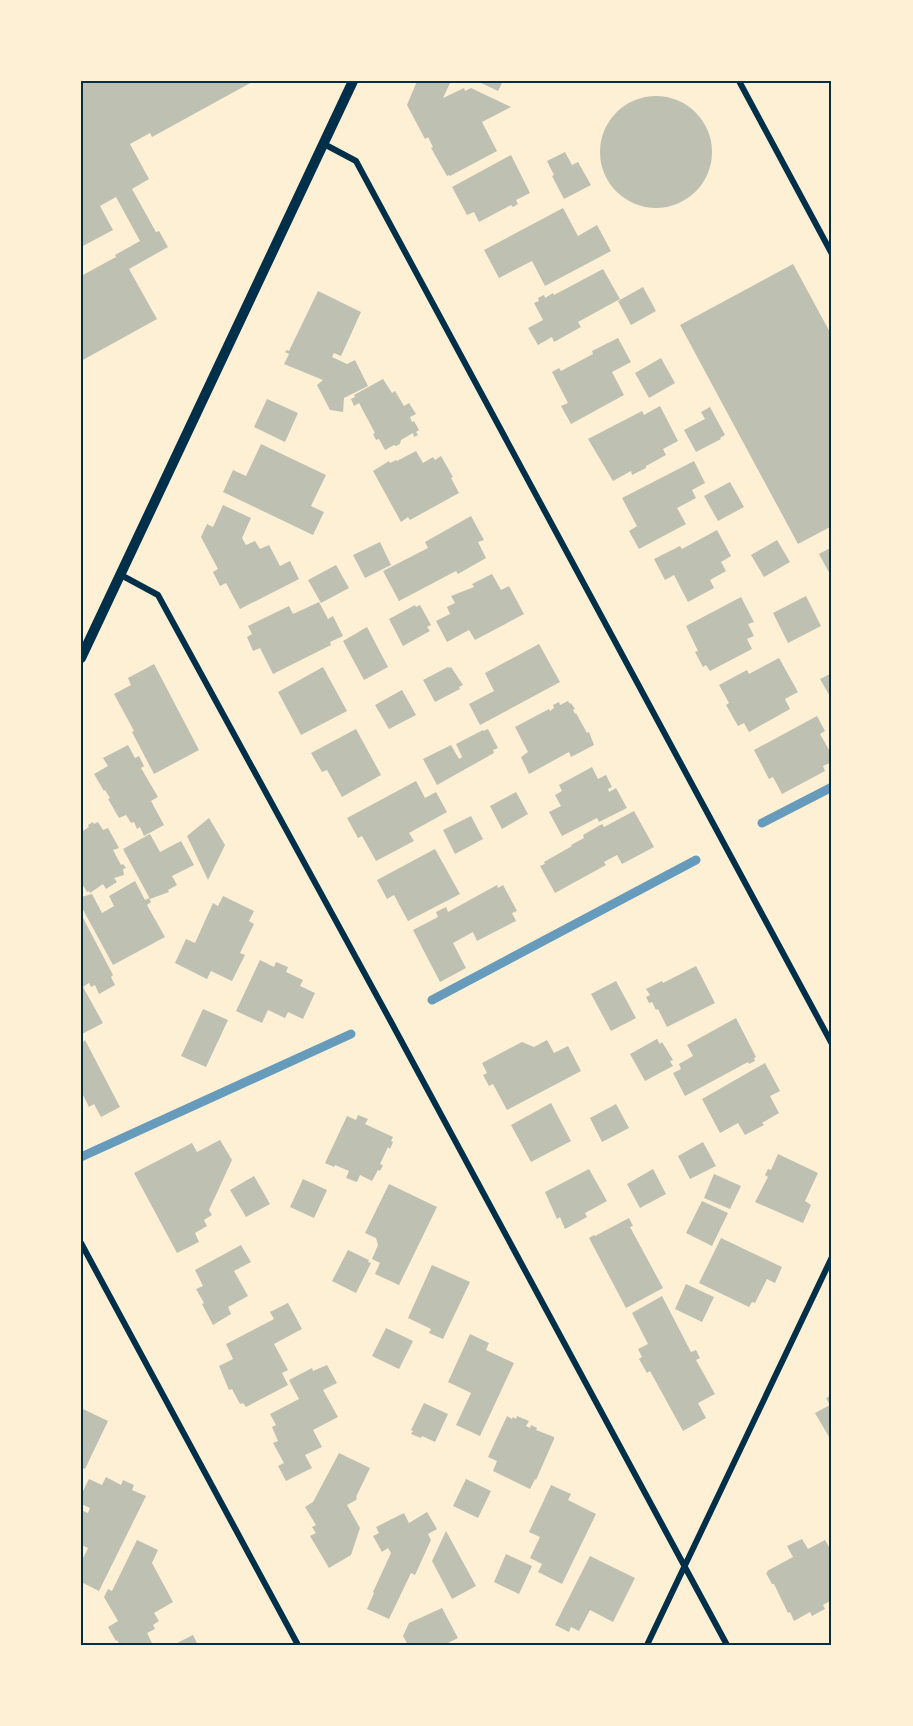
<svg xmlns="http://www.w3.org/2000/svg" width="913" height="1726" font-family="Overpass,sans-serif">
  <rect width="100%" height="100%" fill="#fdf0d5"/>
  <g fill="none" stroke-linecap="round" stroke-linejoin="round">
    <!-- stream -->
    <path stroke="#669bbc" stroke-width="9" d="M762 823 832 787
      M432 1000 696 860
      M81 1157 351 1034"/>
  </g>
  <!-- building -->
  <path fill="#bec0b2" d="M81 81H254L152 137 150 133 130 144 149 179 132 189 156 232 159 231 168 247 129 269 157 319 81 361V276L116 257 115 255 140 241 116 197 100 206 113 230 81 247Z
    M417 81H451L443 98 464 88 465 91 471 88 511 107 482 122 497 151 450 176 449 175 447 176 431 148 433 147 428 137 425 139 407 105Z
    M477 81H503L498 91Z
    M600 152a56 56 0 1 1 112 0a56 56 0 1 1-112 0Z
    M565 152 572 165 578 162 591 185 564 199 552 176 554 175 547 161Z
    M511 155 530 193 516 200 518 204 513 207 511 205 479 222 474 212 467 215 452 187Z
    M563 208 578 236 597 225 611 251 545 286 532 261 499 278 484 250Z
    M793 264 832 336V526L798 544 680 325Z
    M603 269 620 299 578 322 581 327 554 342 552 337 538 345 528 328 543 320 534 303 539 301 538 298 544 295 545 298 553 293 554 295Z
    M643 287 656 311 631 325 618 301Z
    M318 291 361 312 341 356 334 353 332 357 347 364 355 360 368 386 344 398 343 412 330 410 317 385 323 380 284 364 289 354 285 352 287 350 289 351Z
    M618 338 631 362 612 372 624 395 571 424 561 406 568 403 552 372 559 368 561 371 593 354 592 351Z
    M661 358 675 383 649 398 635 373Z
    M383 379 392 393 395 391 404 406 409 403 416 414 410 417 412 422 414 421 419 430 416 432 418 435 414 437 413 433 401 440 400 444 396 446 394 445 385 450 379 439 376 440 373 434 375 433 359 403 354 406 351 399 355 397 354 395Z
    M267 399 298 413 285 442 254 427Z
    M660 406 678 441 663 449 666 455 646 466V468L632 475 631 471 613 481 588 439 642 411 644 415Z
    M710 407 725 435 720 438 721 439 696 452 684 430 705 419 701 412Z
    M261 444 326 475 311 506 324 512 313 535 223 492 233 470 246 476Z
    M416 451 423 463 433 457 435 460 441 456 453 477 451 478 459 493 410 520 408 517 401 522 373 471 389 461 390 463 396 460 397 461Z
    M694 461 705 483 692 490 696 498 677 508 686 524 639 549 629 531 637 526 622 498Z
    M730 482 744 507 718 521 704 496Z
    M223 505 251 518 242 538 246 545 255 541 260 549 269 545 280 566 290 561 299 579 240 609 226 583 220 586 213 572 218 569 201 537 207 524 213 527Z
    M471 516 484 540 478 542 486 558 458 574 456 571 399 601 383 571 428 548 425 542Z
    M717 530 731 556 721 562 726 571 710 580 714 588 688 602 674 575 665 580 654 559 680 546 682 549Z
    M777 540 790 562 764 577 751 555Z
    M380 542 391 565 365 578 353 555Z
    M832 547V578L819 554Z
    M336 565 349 588 321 603 308 580Z
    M492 574 501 590 509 586 524 614 475 640 469 630 447 642 436 621 450 614 447 607 455 603 451 596 474 587 472 584Z
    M806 596 821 626 788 643 773 613Z
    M741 597 754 622 748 624 754 636 747 639 752 649 710 671 706 665 703 667 695 652 698 651 686 626Z
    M319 602 328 619 333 616 343 636 330 642 331 645 273 674 260 648 253 651 247 637 252 634 248 626 289 606 293 614Z
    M415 605 416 607 420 605 431 625 427 627 430 631 403 646 389 619Z
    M367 627 388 667 364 680 343 641Z
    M539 644 560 682 480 725 469 704 494 691 485 673Z
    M779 658 798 692 785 699 790 709 749 732 744 723 738 726 726 705 729 703 719 685 747 670 749 674Z
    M154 664 199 750 154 774 132 732 134 731 114 694 131 685 128 678Z
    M323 667 347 711 301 735 278 692Z
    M448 667 449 668 451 667 463 685 459 687 460 689 435 702 423 680Z
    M832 673V700L820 679Z
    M402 690 416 715 389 729 375 705Z
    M568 701 570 704 571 703 575 709 573 710 575 714 576 713 587 733 589 732 594 745 571 757 569 752 529 774 521 757 528 752 515 727 549 709 550 711 554 708 553 705 559 702 560 705Z
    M817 716 825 731 820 734 832 755V762L823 766 825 771 782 794 773 777 769 779 754 750Z
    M356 729 381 775 342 797 327 770 322 772 311 753Z
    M488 729 498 748 493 750 494 753 437 785 423 759 451 745 459 759 462 757 466 765 456 744 483 730V731Z
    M128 745 135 758 139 756 144 766 141 768 158 797 151 801 164 825 144 836 140 827 137 829 134 822 131 823 126 815 119 818 108 799 110 798 105 790 104 791 94 774 108 766 103 758Z
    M592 767 598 779 606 775 612 787 608 789 609 792 616 788 627 808 599 822 597 818 562 836 549 812 561 806 555 795 562 791 559 785Z
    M416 781 425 798 436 792 447 812 409 833 414 841 376 861 362 836 358 838 347 818Z
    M516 792 528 814 502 829 490 806Z
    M634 811 654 847 622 864 617 855 604 862 606 865 555 893 540 866 545 864 544 862 572 846 571 845 584 838 583 835 602 824 604 827Z
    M471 816 483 839 455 854 443 830Z
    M209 818 225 845 208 880 187 836Z
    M93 822 94 824 98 822 103 830 108 828 119 848 113 850 121 865 123 864 126 868 123 869 124 875 114 878 117 882 106 889 103 884 90 893 89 891 87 892 81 882V828L83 831 89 827 88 825Z
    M150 834 160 852 181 841 194 865 172 876 177 885 168 890 169 892 150 899 123 849Z
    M435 849 460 894 408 921 394 895 387 899 377 880Z
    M135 881 145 900 149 898 151 902 147 905 165 937 113 965 81 906V897L92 894 102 913 114 906 109 896Z
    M497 885 498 888 503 885 517 911 512 913 516 921 477 941 473 932 453 943 466 968 440 982 413 930 438 917 436 912 446 907 448 912Z
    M223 896 254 911 249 921 254 924 240 953 245 955 232 981 211 971 207 979 175 963 186 939 195 943 213 903 218 906Z
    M81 914 113 975 111 977 115 985 99 994 95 985 91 987 89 983 83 987 103 1023 82 1034Z
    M260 960 274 967 276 962 288 967 286 972 303 980 300 986 315 993 303 1019 288 1012 285 1018 268 1010 262 1023 236 1011Z
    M696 966 715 1003 667 1027 658 1009 656 1010 652 1002 649 1003 646 997 650 995 646 989 662 981 663 983Z
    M616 981 636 1018 611 1031 591 994Z
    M203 1009 228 1020 206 1067 181 1056Z
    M736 1018 756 1057 754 1058 755 1061 749 1064 748 1062 685 1096 673 1073 681 1069 679 1064 693 1056 687 1045Z
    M81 1039 83 1042 85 1040 120 1107 101 1117 94 1104 89 1107 81 1091Z
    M657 1039 660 1044 662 1042 673 1060 670 1061 673 1066 645 1081 630 1054Z
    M547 1040 554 1053 568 1046 581 1071 507 1110 493 1084 489 1086 483 1075 487 1073 482 1063 522 1042 534 1047Z
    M765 1063 780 1091 770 1096 779 1113 762 1123 764 1125 745 1135 738 1123 720 1133 702 1099Z
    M551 1103 571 1141 531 1162 511 1125Z
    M616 1104 629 1128 602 1142 590 1118Z
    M358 1115 368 1119 365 1124 393 1137 391 1141 393 1142 390 1149 388 1147 380 1164 383 1165 380 1171 378 1170 372 1181 360 1175 357 1182 346 1178 349 1171 335 1165 334 1167 325 1163 347 1116 356 1120Z
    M220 1140 232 1160 209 1210 212 1215 204 1220 207 1226 195 1233 199 1242 177 1253 134 1173 192 1143 197 1152Z
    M703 1142 716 1166 690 1179 678 1156Z
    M778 1154 818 1173 805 1201 811 1205 803 1223 755 1202 768 1177 765 1175 768 1169 771 1170Z
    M589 1169 607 1201 585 1213 587 1217 565 1229 560 1217 557 1219 545 1192Z
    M653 1169 666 1194 640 1208 627 1184Z
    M714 1174 741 1186 730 1209 704 1198Z
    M254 1176 270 1204 246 1217 230 1190Z
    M303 1179 327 1190 314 1218 290 1207Z
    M389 1184 437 1207 399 1285 375 1274 380 1263 372 1259 378 1245 376 1238 365 1233Z
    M702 1201 728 1213 712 1246 686 1233Z
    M629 1218 633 1226 630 1227 663 1288 626 1308 589 1238 594 1235 595 1236Z
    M721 1238 782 1267 775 1283 767 1279 755 1303 752 1302 749 1307 699 1283Z
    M241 1245 251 1262 234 1271 248 1296 228 1307 231 1314 213 1325 202 1304 204 1303 196 1289 203 1286 195 1270Z
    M348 1250 369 1260 368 1262 371 1263 356 1293 332 1281Z
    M432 1265 470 1282 443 1339 429 1333 431 1329 408 1318Z
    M686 1284 714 1297 702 1322 675 1309Z
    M662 1296 691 1352 696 1350 700 1358 696 1360 715 1394 698 1403 706 1418 683 1431 650 1371 647 1373 639 1359 642 1357 638 1349 648 1344 632 1313Z
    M288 1303 302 1329 274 1344 288 1370 282 1373 288 1385 246 1407 243 1403 240 1404 232 1389 229 1390 219 1366 233 1359 226 1344 274 1319 270 1312Z
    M386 1328 413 1341 399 1369 372 1356Z
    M470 1334 489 1343 486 1350 514 1363 480 1436 456 1425 471 1393 448 1382Z
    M327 1365 337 1383 323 1390 338 1417 313 1430 322 1447 305 1455 312 1468 286 1481 278 1466 284 1463 273 1443 278 1441 272 1427 276 1425 270 1414 299 1399 289 1380 312 1368 313 1371Z
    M832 1395V1442L815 1413 830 1405 826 1398Z
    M424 1403 448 1414 435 1442 422 1436 421 1438 411 1434 413 1431 411 1430Z
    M81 1408 108 1421 85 1469 81 1467Z
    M507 1416 512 1419 513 1417 516 1419 517 1416 529 1421 526 1426 530 1428 531 1425 537 1428 536 1430 554 1437V1439L536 1480 535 1479 530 1489 493 1471 497 1461 488 1457Z
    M339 1453 370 1468 356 1497 357 1498 356 1500 347 1505 360 1528 351 1555 329 1568 310 1536 316 1533 312 1527 316 1525 305 1507 313 1502Z
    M106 1477 121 1485 123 1480 134 1485 132 1490 146 1496 99 1591 81 1582V1562L88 1548 81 1545V1510L88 1513 90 1508 81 1504V1495L89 1479 102 1485Z
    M466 1479 491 1491 478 1518 453 1506Z
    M551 1485 571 1494 568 1500 596 1514 562 1584 538 1572 542 1564 530 1558 540 1537 529 1532Z
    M427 1512 437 1529 428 1534 431 1540 415 1575 411 1573 389 1619 367 1609 374 1593 373 1592 391 1553 388 1548 382 1552 373 1536 379 1533 376 1527 404 1513 409 1523Z
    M446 1531 476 1586 452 1599 432 1561Z
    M802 1539 808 1549 825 1540 832 1552V1578L830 1579 832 1582V1600L823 1605 825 1609 812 1616 810 1612 794 1621 790 1612 788 1613 774 1584H772L766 1573 768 1572 767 1571 793 1557 787 1546Z
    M137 1540 158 1550 152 1563 173 1602 154 1613 159 1621 153 1625 155 1629 147 1633 153 1645H120L117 1640 116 1641 108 1627 118 1621 104 1597 108 1589 112 1591Z
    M506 1554 532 1566 519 1594 494 1582Z
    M590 1556 635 1578 613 1622 590 1610 579 1631 571 1627 569 1632 555 1625Z
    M442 1608 458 1638 444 1645H408L403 1636 409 1623Z
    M193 1635 198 1645H173Z"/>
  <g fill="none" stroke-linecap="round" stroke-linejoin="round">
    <!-- minor -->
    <path stroke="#003049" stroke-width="6" d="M739 81 832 254
      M324 144 356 161 832 1044
      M121 575 158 595 390 1020 727 1645
      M81 1243 298 1645
      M647 1645 832 1257"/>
    <!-- tertiary -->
    <path stroke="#003049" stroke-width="10" d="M81 658 353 81"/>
  </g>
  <!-- border -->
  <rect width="913" height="1726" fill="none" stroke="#fdf0d5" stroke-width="165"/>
  <rect x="82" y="82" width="748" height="1562" fill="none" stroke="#003049" stroke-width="2"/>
</svg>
